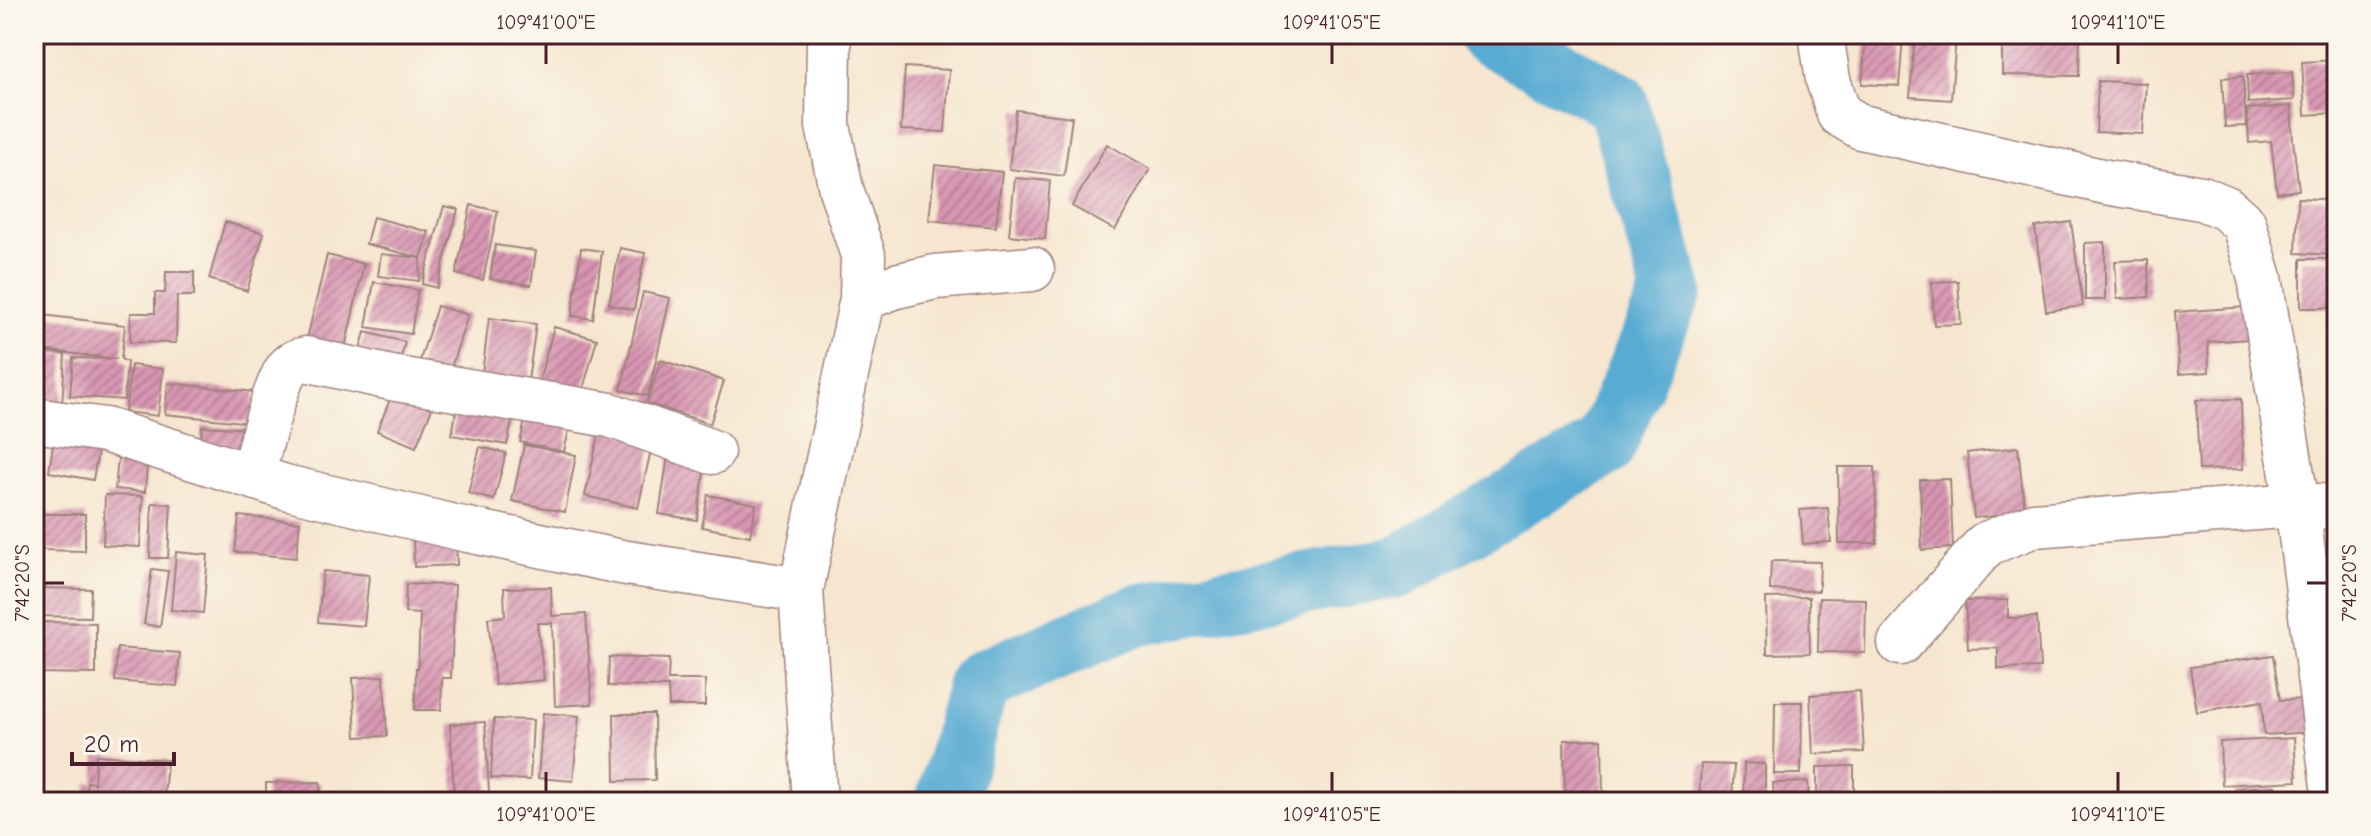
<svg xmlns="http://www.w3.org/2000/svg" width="2371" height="836" font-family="'Comic Neue',sans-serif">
  <defs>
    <pattern id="building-hatch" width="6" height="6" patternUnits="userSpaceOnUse" patternTransform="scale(2)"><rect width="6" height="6" fill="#d896b2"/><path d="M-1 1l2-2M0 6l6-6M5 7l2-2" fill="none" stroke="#b17a91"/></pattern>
  </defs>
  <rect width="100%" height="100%" fill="#fbf7ec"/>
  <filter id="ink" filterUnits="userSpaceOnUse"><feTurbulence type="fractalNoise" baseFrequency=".0125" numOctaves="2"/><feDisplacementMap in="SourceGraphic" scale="16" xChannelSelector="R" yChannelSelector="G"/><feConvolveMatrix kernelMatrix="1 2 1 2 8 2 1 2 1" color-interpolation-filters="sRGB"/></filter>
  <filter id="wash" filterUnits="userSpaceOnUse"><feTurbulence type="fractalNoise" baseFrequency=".006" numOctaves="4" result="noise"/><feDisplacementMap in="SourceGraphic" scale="32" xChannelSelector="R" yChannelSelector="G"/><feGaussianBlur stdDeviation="1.8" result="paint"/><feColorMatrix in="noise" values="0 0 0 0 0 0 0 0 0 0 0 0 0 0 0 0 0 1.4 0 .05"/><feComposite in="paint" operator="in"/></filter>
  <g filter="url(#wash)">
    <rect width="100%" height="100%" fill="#f6e6cf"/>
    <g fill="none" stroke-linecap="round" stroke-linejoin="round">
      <!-- river -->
      <path stroke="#58abd3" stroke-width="62" d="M946 802 979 682 1137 615 1398 567 1605 446 1672 290 1617 102 1488 34"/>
    </g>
    <g id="blocks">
      <!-- building -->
      <path fill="url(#building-hatch)" d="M1866 34 1903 37 1899 86 1862 84Z
        M1915 34 1956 37 1951 100 1910 97Z
        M2002 34H2080L2079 76 2002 75Z
        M2337 60V113L2305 115 2302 62Z
        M905 67 949 70 945 132 901 130Z
        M2292 72 2294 100 2248 103 2247 75Z
        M2243 76 2246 126 2225 127 2222 78Z
        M2098 81 2146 83 2143 134 2096 132Z
        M2291 106 2293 140 2299 190 2277 193 2271 141 2249 143 2247 109Z
        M1016 110 1072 117 1064 176 1009 169Z
        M1107 144 1150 169 1115 230 1072 206Z
        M935 165 1002 172 996 227 929 220Z
        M1015 178 1050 181 1045 239 1009 235Z
        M2298 198 2337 200V255L2296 253Z
        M471 205 498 211 483 280 456 274Z
        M444 206 458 209 437 288 422 284Z
        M373 217 429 232 421 258 419 281 378 276 381 254 421 258 366 244Z
        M225 222 264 233 247 291 209 279Z
        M2071 222 2083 306 2046 311 2035 227Z
        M2105 242V300H2085V243Z
        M495 245 536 251 531 285 490 279Z
        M581 248 602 251 593 319 572 316Z
        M620 248 645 253 634 310 609 304Z
        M327 255 364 264 344 352 306 343Z
        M2301 259H2337V308H2301Z
        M2148 260 2149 297 2117 299 2115 261Z
        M166 272H194V296H177L176 343 130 342 131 313H155V293H165Z
        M1958 281 1961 324 1934 325 1932 282Z
        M374 282 418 290 411 334 366 327Z
        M643 292 670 298 648 396 621 390Z
        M437 306 468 315 447 380 417 370Z
        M2247 307 2249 339 2208 342 2209 372 2179 374 2175 312Z
        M34 314 125 325 121 359 127 362 124 400 70 396 73 358 117 359 34 349Z
        M489 318 536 324 527 388 481 382Z
        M554 327 597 339 579 404 536 391Z
        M365 332 405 342 398 370 357 360Z
        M34 352 65 354 62 407 34 405Z
        M661 360 724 381 710 424 647 403Z
        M131 365 163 369 158 416 125 412Z
        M168 383 255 392 252 423 165 414Z
        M396 385 435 401 416 447 377 431Z
        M2241 399 2243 469 2199 470 2196 400Z
        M458 401 514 412 507 445 452 435Z
        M528 408 572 417 564 452 520 442Z
        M202 426 253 429 251 457 200 454Z
        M600 429 653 441 638 508 585 496Z
        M53 444 98 451 93 480 49 472Z
        M524 445 576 455 565 512 512 501Z
        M480 447 506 453 494 500 468 493Z
        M2018 447 2025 513 1974 518 1967 453Z
        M119 448 148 451 145 492 115 489Z
        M669 449 707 454 697 520 659 514Z
        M1838 467H1875L1877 543H1839Z
        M1950 479 1953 548 1922 550 1920 480Z
        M105 495 143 496 140 547 103 545Z
        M708 495 756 504 750 536 702 527Z
        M152 503 171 504 168 558H150Z
        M1828 508 1831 542 1803 544 1800 510Z
        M39 514H85V551L39 550Z
        M239 516 300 522 296 558 235 552Z
        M456 537 457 565 414 567 413 538Z
        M176 552 208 555 203 613 171 610Z
        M1771 561 1820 562 1819 591 1770 590Z
        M152 569 168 571 160 627 144 624Z
        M323 571 369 575 364 626 318 622Z
        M406 584 455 585 451 678H442L441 710H415L416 668H418L420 614 405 613Z
        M551 587 552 616 586 614 592 704 555 706 552 623H537L544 680 495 685 488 618 505 616 504 588Z
        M35 588 91 589 90 617 34 616Z
        M1809 597 1810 653 1767 654 1766 598Z
        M1819 598 1866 599 1865 653 1818 652Z
        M2008 600V618L2037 617 2040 668 1998 669V648L1968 649 1965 601Z
        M36 622 96 623V674L36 673Z
        M117 648 180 653 177 686 115 681Z
        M2273 655 2280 700 2312 699 2314 732 2264 735 2262 701 2197 712 2190 667Z
        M609 657 669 659 668 680H705V706H669L668 687 608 686Z
        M384 676 387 736 356 737 353 678Z
        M1860 691 1864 752 1813 754 1810 695Z
        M1775 702H1802L1801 774H1774Z
        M543 713 579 716 573 781 538 778Z
        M614 714H654L655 780 615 781Z
        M494 719 533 720 530 780 491 778Z
        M485 722 489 792 454 794 450 724Z
        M2294 738 2297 781 2222 785 2220 742Z
        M1602 739 1603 800 1565 801 1564 740Z
        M96 755 167 760 164 798 150 797V802H85L87 782 94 783Z
        M1744 763 1765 764V800H1743Z
        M1701 764 1734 765 1732 802H1699Z
        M1854 766V802H1817V767Z
        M320 782 321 802H266V783Z
        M1808 782 1809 802H1774L1773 783Z
        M2276 786 2277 802H2236L2235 788Z"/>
    </g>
  </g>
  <g filter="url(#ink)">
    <use href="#blocks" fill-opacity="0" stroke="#a0827d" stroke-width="2"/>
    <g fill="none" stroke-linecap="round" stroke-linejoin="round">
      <defs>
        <path id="minor" d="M1821 34 1828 80 1839 114 1861 127 2106 182 2201 198 2226 208 2244 224 2260 278 2297 505 2335 802
          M862 299 896 286 935 277 1032 269
          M34 420 105 430 285 487 463 529 621 562 801 590
          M252 476C259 452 275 382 289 367 294 362 299 360 306 359L391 378 610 415 712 452
          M1900 643 1986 544 2034 525 2297 505 2337 507
          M815 802 801 590 862 299 863 255 841 189 828 126 829 34"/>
      </defs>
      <!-- minor casing -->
      <use href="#minor" stroke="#a0827d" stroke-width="47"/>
      <!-- minor -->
      <use href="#minor" stroke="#fff" stroke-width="44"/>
    </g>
  </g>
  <!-- ticks -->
  <path fill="none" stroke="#4a1f2b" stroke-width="3" d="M546 44V64M1332 44V64M2118 44V64M44 583H64M2307 583H2327M546 772V792M1332 772V792M2118 772V792"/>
  <!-- margin -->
  <rect width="2371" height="836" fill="none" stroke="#fbf7ec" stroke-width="88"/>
  <!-- scale -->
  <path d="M72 752v12h102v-12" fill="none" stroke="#4a1f2b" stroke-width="4"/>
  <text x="84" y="752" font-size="24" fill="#4a1f2b" stroke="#fbf7ec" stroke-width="6" paint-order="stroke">20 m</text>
  <rect x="44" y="44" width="2283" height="748" fill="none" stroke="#4a1f2b" stroke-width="3"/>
  <g font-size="20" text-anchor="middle" fill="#4a1f2b">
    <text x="546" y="29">109°41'00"E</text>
    <text x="1332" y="29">109°41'05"E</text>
    <text x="2118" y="29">109°41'10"E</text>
    <text transform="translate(22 583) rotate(-90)" y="7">7°42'20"S</text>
    <text transform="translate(2349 583) rotate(-90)" y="7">7°42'20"S</text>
    <text x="546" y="821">109°41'00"E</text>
    <text x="1332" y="821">109°41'05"E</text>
    <text x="2118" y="821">109°41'10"E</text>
  </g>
</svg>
